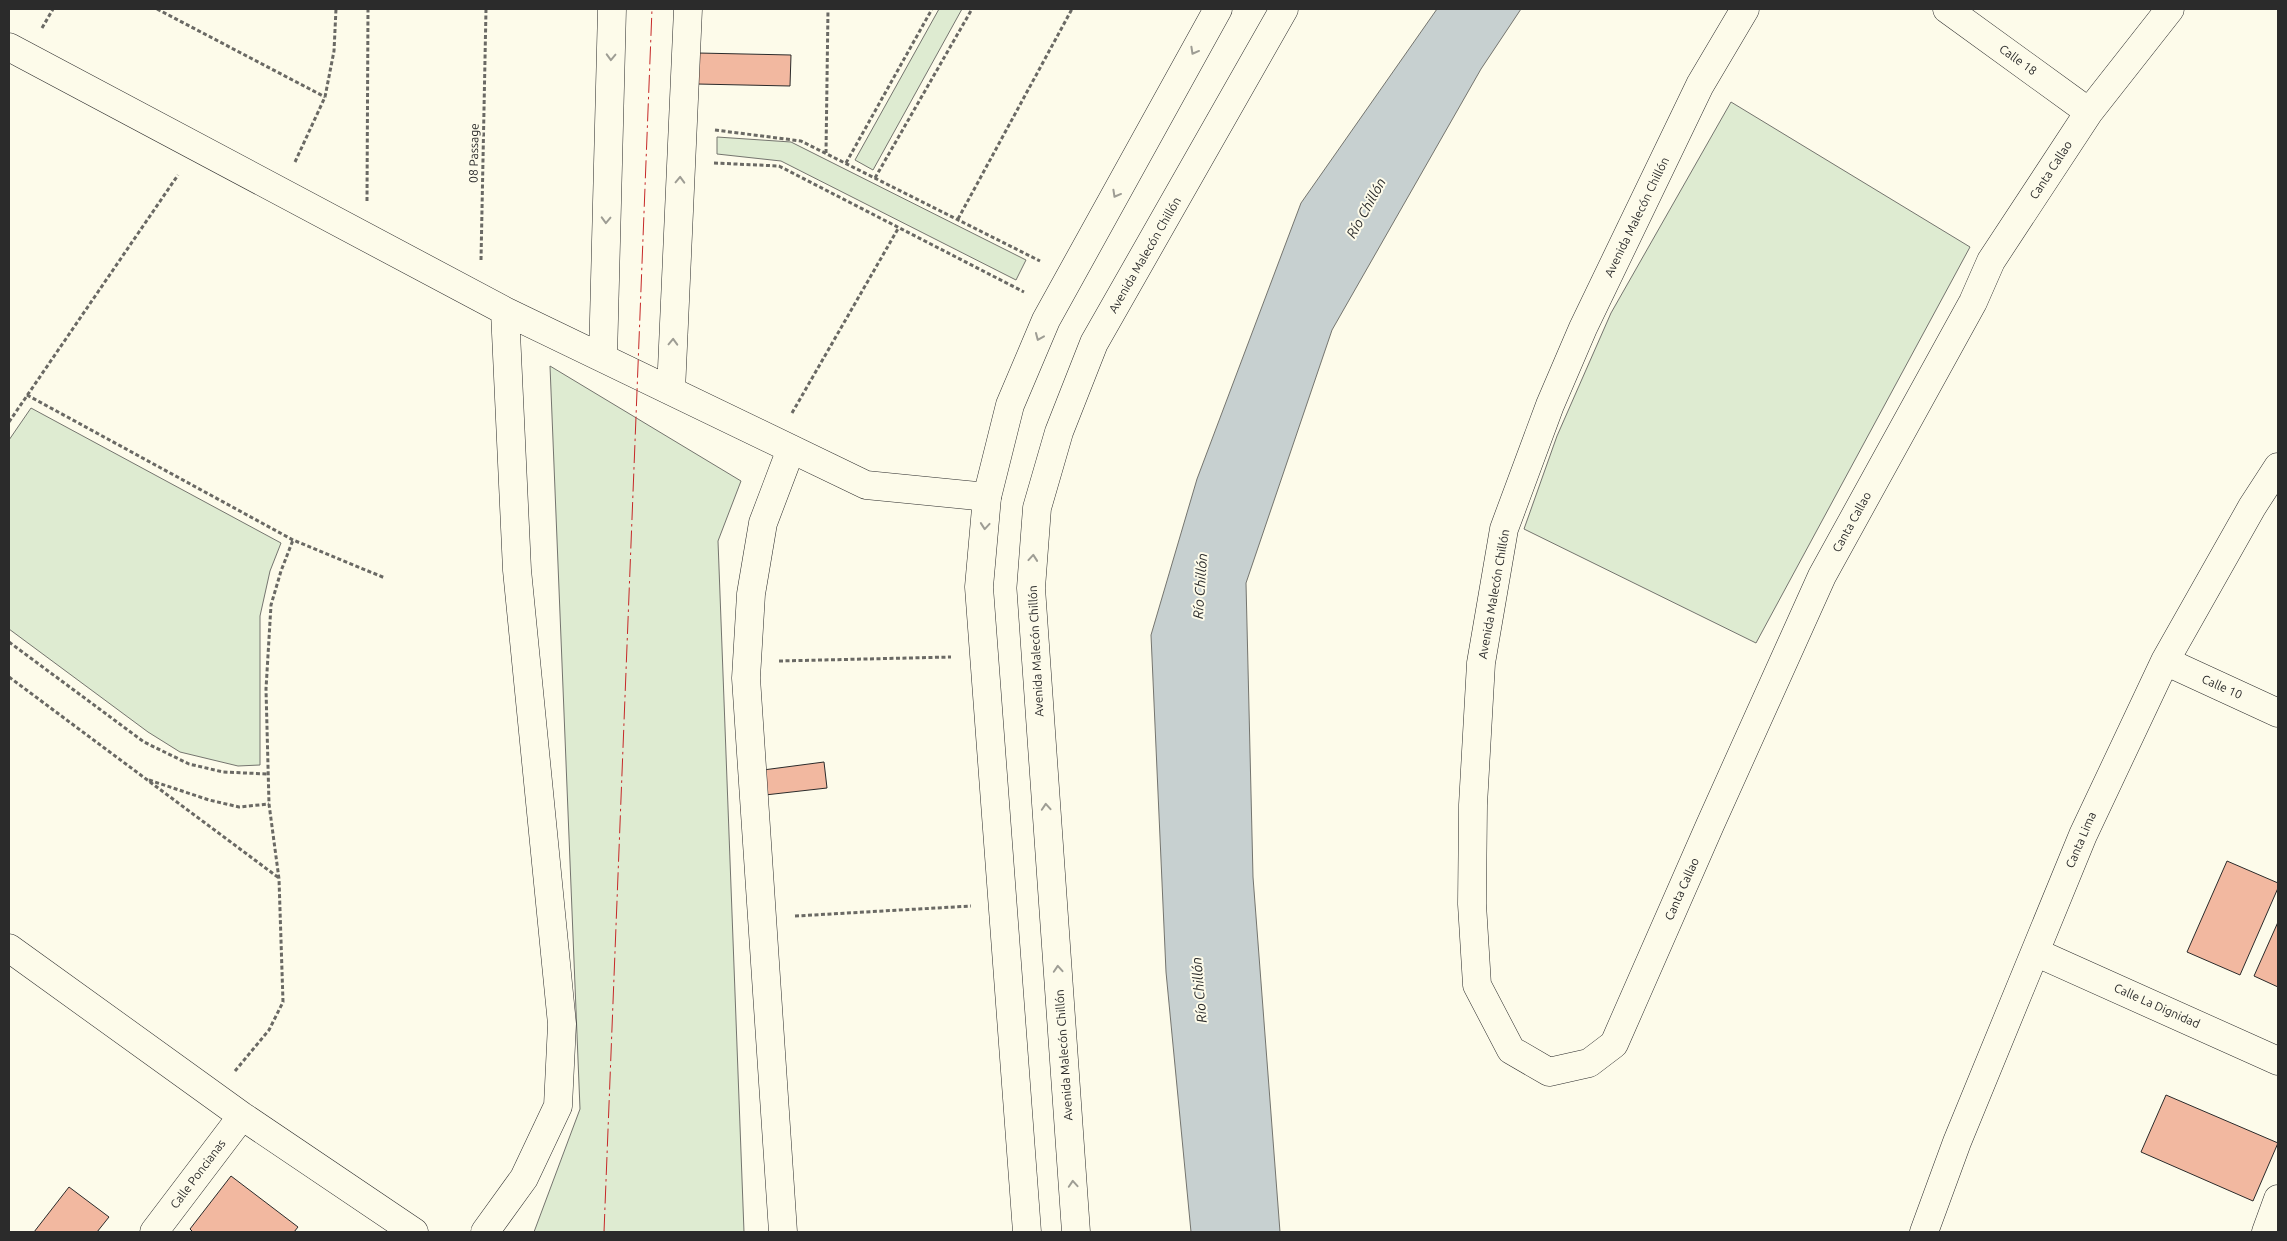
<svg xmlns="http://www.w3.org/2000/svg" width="2287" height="1241" font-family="Ubuntu,sans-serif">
  <rect width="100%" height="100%" fill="#fdfbea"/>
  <!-- green -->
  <path fill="#deebd1" stroke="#74746e" d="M939 9H962L873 170 855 160Z
    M1731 102 1970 247 1756 643 1524 529 1557 436 1611 313Z
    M717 137 791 142 1026 260 1016 280 781 161 717 154Z
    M550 366 741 481 718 541 744 1232H534L580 1109Z
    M31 408 281 543 270 571 260 616V765L238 766 180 752 148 732 9 629V440Z"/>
  <!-- water -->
  <path fill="#c7d0d0" stroke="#74746e" d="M1437 9H1521L1481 69 1332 330 1246 583 1253 877 1280 1232H1191L1166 972 1151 635 1197 479 1301 203Z"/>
  <!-- building -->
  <path fill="#f2b8a0" stroke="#2b2b2b" d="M698 53 791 55 790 86 697 84Z
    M824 762 827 788 765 795 763 770Z
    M2227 861 2278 883V888L2240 975 2187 952Z
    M2278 922V987L2254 976Z
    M2166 1095 2278 1143 2253 1201 2141 1152Z
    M231 1176 298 1227 294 1232H193L190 1229Z
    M69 1187 109 1217 97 1232H34Z"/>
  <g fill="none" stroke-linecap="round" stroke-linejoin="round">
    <defs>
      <path id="minor" d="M1745 9 1700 85 1583 328 1550 405 1504 529 1481 663 1473 805 1472 904 1477 985 1511 1050 1549 1072 1589 1063 1614 1044 1710 825 1822 576 1973 302 1991 261 2089 112 2170 9
        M1947 9 2089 112
        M9 47 505 311 866 485 987 497
        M603 358 612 9
        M671 391 688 9
        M2165 661 2278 713
        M9 948 242 1116 414 1232
        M2035 952 2278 1061
        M154 1232 242 1116
        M485 1232 524 1178 558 1106 562 1024 517 570 505 311
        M783 1232 746 678 751 594 763 523 791 449
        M1924 1232 1957 1142 2083 835 2165 661 2252 507 2278 467
        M2266 1232 2278 1199"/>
      <path id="major" d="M1027 1232 979 587 987 497 1010 405 1046 320 1218 9
        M1076 1232 1031 588 1037 508 1059 432 1094 343 1284 9"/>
    </defs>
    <!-- minor casing -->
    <use href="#minor" stroke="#2b2b2b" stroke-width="29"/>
    <!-- major casing -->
    <use href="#major" stroke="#2b2b2b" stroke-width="29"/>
    <!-- path -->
    <path stroke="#6a6964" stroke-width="3" stroke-dasharray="4 2.5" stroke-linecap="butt" d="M157 9 325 97
      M42 28 53 9
      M715 130 801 141 1040 261
      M826 153 828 9
      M295 162 325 97 334 51 336 9
      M714 163 779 166 1024 292
      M846 163 932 9
      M875 178 972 9
      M367 201 368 9
      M958 219 1072 9
      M481 260 486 9
      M27 395 293 540 385 578
      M792 413 899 227
      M9 422 178 175
      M9 642 144 742 189 764 223 772 268 774
      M779 661 951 657
      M9 677 279 878
      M149 780 209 800 239 807 269 804
      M795 916 971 906
      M235 1071 269 1030 283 1002 279 879 269 804 266 689 271 605 281 571 293 540"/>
    <!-- minor -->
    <use href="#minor" stroke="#fdfbea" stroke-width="28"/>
    <!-- major -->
    <use href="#major" stroke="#fdfbea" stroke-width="28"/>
    <!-- power -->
    <path stroke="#c62828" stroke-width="1" stroke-dasharray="18 4 2.5 4" stroke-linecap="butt" d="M604 1232 652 9"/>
  </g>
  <!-- one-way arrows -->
  <defs><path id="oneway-chevron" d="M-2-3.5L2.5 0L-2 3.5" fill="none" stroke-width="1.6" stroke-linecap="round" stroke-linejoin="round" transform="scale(1.25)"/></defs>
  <g stroke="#9e9d94">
    <use href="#oneway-chevron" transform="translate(1194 51) rotate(119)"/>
    <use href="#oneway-chevron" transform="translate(611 57) rotate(92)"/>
    <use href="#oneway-chevron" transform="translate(680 180) rotate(-88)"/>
    <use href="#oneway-chevron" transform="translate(1116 194) rotate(119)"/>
    <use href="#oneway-chevron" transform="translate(606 220) rotate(92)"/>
    <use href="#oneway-chevron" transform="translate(1039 337) rotate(113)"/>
    <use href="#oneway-chevron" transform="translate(673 342) rotate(-88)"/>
    <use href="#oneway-chevron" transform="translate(985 526) rotate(95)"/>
    <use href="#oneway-chevron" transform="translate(1033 558) rotate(-85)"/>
    <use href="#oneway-chevron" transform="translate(1046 807) rotate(-94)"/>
    <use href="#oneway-chevron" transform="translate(1058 969) rotate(-94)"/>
    <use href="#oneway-chevron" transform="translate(1073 1184) rotate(-94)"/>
  </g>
  <g text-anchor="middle" stroke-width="4" stroke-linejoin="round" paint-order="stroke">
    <!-- street labels -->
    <g font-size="12" fill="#2b2b2b" stroke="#fdfbea">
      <text transform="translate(2018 60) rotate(36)" y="4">Calle 18</text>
      <text transform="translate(474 153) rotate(-89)" y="4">08 Passage</text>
      <text transform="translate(2051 170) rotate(-57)" y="4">Canta Callao</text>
      <text transform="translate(1637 217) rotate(-64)" y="4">Avenida Malecón Chillón</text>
      <text transform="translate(1145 255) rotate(-60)" y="4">Avenida Malecón Chillón</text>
      <text transform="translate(1852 522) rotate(-61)" y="4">Canta Callao</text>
      <text transform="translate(1494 594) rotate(-80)" y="4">Avenida Malecón Chillón</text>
      <text transform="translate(1036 651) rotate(-93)" y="4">Avenida Malecón Chillón</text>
      <text transform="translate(2222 687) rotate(24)" y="4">Calle 10</text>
      <text transform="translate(2081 840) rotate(-67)" y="4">Canta Lima</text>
      <text transform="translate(1682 889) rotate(-66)" y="4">Canta Callao</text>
      <text transform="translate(2157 1006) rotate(24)" y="4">Calle La Dignidad</text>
      <text transform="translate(1064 1055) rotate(-94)" y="4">Avenida Malecón Chillón</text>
      <text transform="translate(198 1174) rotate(-53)" y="4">Calle Poncianas</text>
    </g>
    <!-- water labels -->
    <g font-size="14" font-style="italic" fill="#2b2b2b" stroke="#fdfbea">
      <text transform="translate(1366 208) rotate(-61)" y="5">Río Chillón</text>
      <text transform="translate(1200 586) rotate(-86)" y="5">Río Chillón</text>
      <text transform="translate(1199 990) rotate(-95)" y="5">Río Chillón</text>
    </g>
  </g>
  <!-- border -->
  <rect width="2287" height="1241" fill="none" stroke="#2b2b2b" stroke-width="20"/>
</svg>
